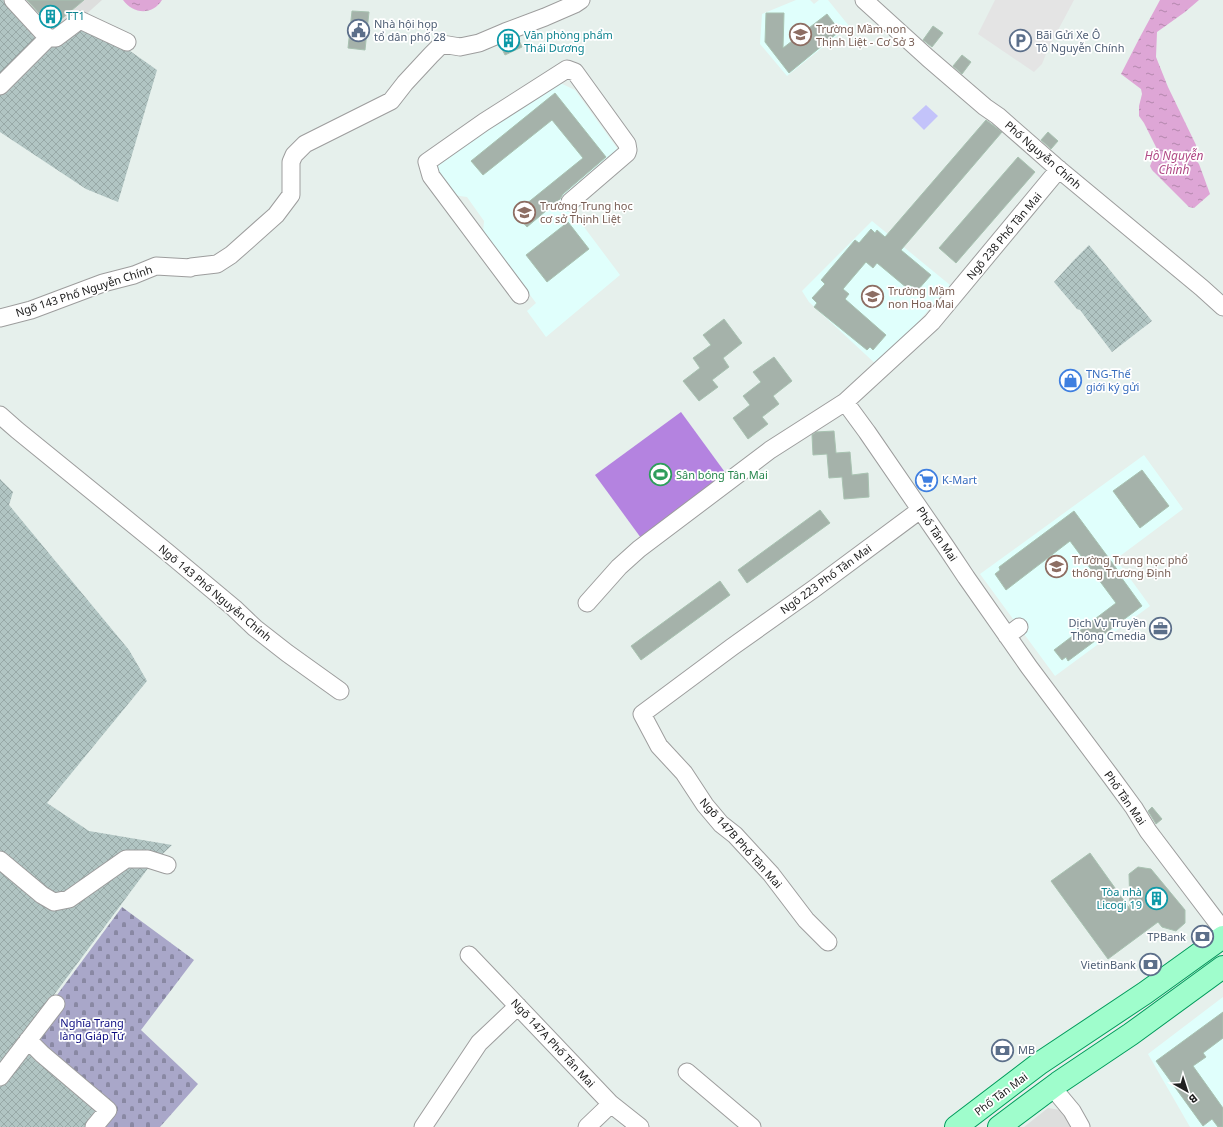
<svg xmlns="http://www.w3.org/2000/svg" width="1223" height="1127" font-family="'Noto Sans',sans-serif">
  <defs>
    <pattern id="construction-cross-hatch" width="8" height="8" patternUnits="userSpaceOnUse"><rect width="8" height="8" fill="#b1c5c3"/><path d="M0 0l8 8M0 8l8-8" fill="none" stroke="#98a9a7"/></pattern>
    <pattern id="cemetery-stones" width="16" height="16" patternUnits="userSpaceOnUse"><rect width="16" height="16" fill="#a9a7c9"/><path d="M2 7V4a2 2 0 0 1 4 0v3zM10 15v-3a2 2 0 0 1 4 0v3z" fill="#8988a3"/></pattern>
    <pattern id="water-ripples" width="26" height="14" patternUnits="userSpaceOnUse"><rect width="26" height="14" fill="#dea6d6"/><path d="M2 4q2-2 4 0t4 0M15 11q2-2 4 0t4 0" fill="none" stroke="#b487ad"/></pattern>
  </defs>
  <rect width="100%" height="100%" fill="#e6f0ec"/>
  <!-- residential -->
  <path fill="#dddedd" d="M3 0H102L53 44 47 45 34 37Z
    M1048 1108 1067 1111 1076 1127H1024Z"/>
  <!-- education -->
  <path fill="#e0fffc" d="M796 0H810L814 4 819 0H828L849 26 787 76 760 44 762 14Z
    M558 82 575 90 617 148 616 159 566 203 620 275 546 337 527 311 536 303 483 232 484 221 467 197 453 195 435 172 437 162Z
    M872 221 950 285 879 367 809 302 802 291Z
    M1144 455 1183 509 1116 559 1150 606 1055 676 980 574Z
    M1223 997V1127H1190L1148 1054Z"/>
  <!-- construction -->
  <path fill="url(#construction-cross-hatch)" d="M0 0H3L34 37 47 45 84 24 123 46 157 70 118 202 86 189 0 132Z
    M1089 245 1152 321 1112 352 1080 310 1077 309 1054 282 1074 260Z
    M0 479 13 492 9 505 129 650 147 681 47 803 89 831 172 845 149 867 22 1038 104 1110 92 1127H0Z"/>
  <!-- cemetery -->
  <path fill="url(#cemetery-stones)" d="M122 907 194 960 141 1030 198 1084 160 1127H97L109 1111 26 1037Z"/>
  <!-- park -->
  <path fill="#c3c3fa" d="M926 105 938 116 924 130 912 118Z"/>
  <!-- pitch -->
  <path fill="#b483e0" d="M681 412 727 475 641 538 595 475Z"/>
  <!-- parking -->
  <path fill="#e4e4e4" d="M995 0H1074L1048 49 1042 64 1034 72 978 34Z"/>
  <!-- water -->
  <path fill="url(#water-ripples)" d="M123 0H162C152 16 133 14 123 0Z
    M1160 0H1199L1185 12 1157 32 1156 57 1168 87 1196 145 1194 158 1199 164 1210 194 1194 208 1189 207 1152 170 1150 166 1157 149 1144 123 1139 116V106L1142 94 1141 89 1121 74 1140 37Z"/>
  <!-- building -->
  <path fill="#a5b2aa" stroke="#a8c2b1" d="M27 0H84L52 27Z
    M352 11 369 12 365 50 348 48Z
    M766 13H784L783 48 827 14 840 31 789 73 765 42Z
    M933 26 943 33 932 47 923 40Z
    M518 38 522 47 505 55 500 45Z
    M962 55 971 62 962 74 953 66Z
    M555 93 606 157 563 194 560 199 527 227 515 213 583 158 552 120 483 175 471 161Z
    M986 120 1002 132 901 250 931 275 917 291 910 285 907 288 877 263 873 268 866 262 843 289 849 294 845 299 886 335 873 350 870 347 867 350 814 307 817 303 812 298 825 284 821 280 855 240 859 243 871 229 875 233 877 230 885 237Z
    M1048 132 1058 141 1051 149 1041 140Z
    M1018 157 1035 172 956 263 939 248Z
    M568 222 589 249 547 282 526 255Z
    M724 319 742 343 723 358 729 367 712 380 718 387 699 401 683 381 700 368 693 358 711 345 703 335Z
    M774 357 792 381 773 396 779 404 762 417 768 424 748 439 733 418 750 405 743 396 761 382 753 372Z
    M834 431 836 453 850 452 852 475 868 473 869 497 844 499 842 477 829 478 827 454 813 455 812 435 816 432Z
    M1142 470 1169 506 1140 528 1113 491Z
    M820 510 830 523 747 583 738 570Z
    M1074 511 1122 576 1121 577 1142 606 1068 661 1066 657 1062 660 1054 650 1116 603 1070 541 1006 590 995 574 1000 570 999 567Z
    M720 581 730 595 641 660 631 646Z
    M1152 807 1162 819 1156 824 1148 811Z
    M1090 853 1130 909 1129 874 1138 867 1151 869 1185 910V923L1176 931 1162 927 1158 922 1108 959 1051 881Z
    M1223 1012V1038L1203 1053 1206 1057 1193 1066 1223 1108V1127H1218L1212 1119 1203 1126 1156 1061Z"/>
  <g fill="none" stroke-linecap="round" stroke-linejoin="round">
    <defs>
      <path id="minor" d="M13 0 48 38H56L80 20 127 42
        M864 0 928 58 985 107 998 116 1055 166 1202 288 1223 307
        M0 86 48 38
        M520 295 431 176 427 162 484 122 567 69 575 72 627 144 628 150 627 153 570 202
        M0 318 31 310 103 283 134 275 156 266 191 268V267L217 264 231 255 276 215 291 195V162L294 155 305 144 391 101 405 83 431 55 442 44 460 47 479 43 505 32 545 17 575 4 581 0
        M845 402 867 432 946 547 966 577 1029 667 1112 778 1134 808 1148 831 1223 930
        M0 415 17 430 167 552 234 608 255 628 287 653 340 691
        M587 603 619 567 639 549 770 450 845 402 932 322 1059 169
        M1007 636 1019 627
        M0 860 42 895 54 902 69 899 126 859H148L167 865
        M828 942 806 920 771 874 735 835 721 824 705 805 684 773 659 746 642 714 732 647 815 588 920 510
        M469 955 611 1104 640 1127
        M28 1040 42 1054 108 1110 94 1127
        M687 1072 752 1127
        M0 1077 56 1004
        M1052 1087 1072 1111 1081 1127
        M423 1127 479 1043 518 1006
        M587 1127 611 1104"/>
      <path id="major" d="M956 1127 1040 1063 1145 993 1223 937
        M999 1127 1058 1083 1131 1034 1223 967"/>
    </defs>
    <!-- minor casing -->
    <use href="#minor" stroke="#9d9d9d" stroke-width="19"/>
    <!-- major casing -->
    <use href="#major" stroke="#009b5b" stroke-width="24"/>
    <!-- minor -->
    <use href="#minor" stroke="#fff" stroke-width="17"/>
    <!-- major -->
    <use href="#major" stroke="#9ffdcc" stroke-width="22"/>
  </g>
  <!-- icons -->
  <defs>
    <symbol id="building-ring" viewBox="-11 -11 22 22"><circle r="9.5" fill="#fff" stroke="#0f9aa8" stroke-width="1.5"/><path d="M-4-6H4V6H1V3H-1V6H-4ZM-2.5-4.3h1.7v1.8h-1.7ZM.8-4.3h1.7v1.8H.8ZM-2.5-1h1.7V.8h-1.7ZM.8-1h1.7V.8H.8Z" fill="#0f9aa8"/></symbol>
    <symbol id="civic-ring" viewBox="-11 -11 22 22"><circle r="9.5" fill="#fff" stroke="#5c6f8a" stroke-width="1.5"/><path d="M-.6-6.5H3V-4.5H.6V-3L4-1V1h2V6H-6V1h2V-1L-.6-3ZM-1.2 2.5V6h2.4V2.5Z" fill="#5c6f8a"/></symbol>
    <symbol id="school-ring" viewBox="-11 -11 22 22"><circle r="9.5" fill="#fff" stroke="#8d6e63" stroke-width="1.5"/><path d="M0-5L7-2L0 1L-7-2ZM-4 1L0 2.5L4 1V4Q0 6-4 4Z" fill="#8d6e63"/></symbol>
    <symbol id="parking-ring" viewBox="-11 -11 22 22"><circle r="9.5" fill="#fff" stroke="#5c6f8a" stroke-width="1.5"/><path d="M-3.5-5.5H1a3.5 3.5 0 0 1 0 7H-1V5.5H-3.5ZM-1-3.4V-.6H.8a1.4 1.4 0 0 0 0-2.8Z" fill="#5c6f8a"/></symbol>
    <symbol id="shop-ring" viewBox="-11 -11 22 22"><circle r="9.5" fill="#fff" stroke="#3f7fe0" stroke-width="1.5"/><path d="M-5-2.5h2.3a2.7 3.5 0 0 1 5.4 0H5L5.5 6h-11ZM-1.5-2.5h3a1.5 2.3 0 0 0-3 0Z" fill="#3f7fe0"/></symbol>
    <symbol id="stadium-ring" viewBox="-11 -11 22 22"><circle r="9.5" fill="#fff" stroke="#2e9e5b" stroke-width="1.5"/><path d="M0-5a6.5 5 0 1 0 0 10a6.5 5 0 1 0 0-10ZM-3.5-1.8h7v3.6h-7Z" fill="#2e9e5b"/></symbol>
    <symbol id="supermarket-ring" viewBox="-11 -11 22 22"><circle r="9.5" fill="#fff" stroke="#3f7fe0" stroke-width="1.5"/><path d="M-6-5.5h2.5l.6 2H6L4.5 2H-2.5L-4.4-4H-6ZM-1.5 3.2a1.3 1.3 0 1 0 .1 0ZM3 3.2a1.3 1.3 0 1 0 .1 0Z" fill="#3f7fe0"/></symbol>
    <symbol id="office-ring" viewBox="-11 -11 22 22"><circle r="9.5" fill="#fff" stroke="#5c6f8a" stroke-width="1.5"/><path d="M-6-3h4V-5.5h4V-3h4V5H-6ZM-1-4.5V-3h2v-1.5ZM-6 0V1H6V0Z" fill="#5c6f8a"/></symbol>
    <symbol id="bank-ring" viewBox="-11 -11 22 22"><circle r="9.5" fill="#fff" stroke="#5c6f8a" stroke-width="1.5"/><path d="M-6-4H6V4H-6ZM0-2.3a2.3 2.3 0 1 0 0 4.6a2.3 2.3 0 1 0 0-4.6Z" fill="#5c6f8a"/></symbol>
  </defs>
  <g fill-rule="evenodd">
    <use href="#building-ring" x="38" y="4" width="25" height="25"/>
    <use href="#civic-ring" x="346" y="18" width="25" height="25"/>
    <use href="#school-ring" x="788" y="22" width="25" height="25"/>
    <use href="#building-ring" x="496" y="28" width="25" height="25"/>
    <use href="#parking-ring" x="1008" y="28" width="25" height="25"/>
    <use href="#school-ring" x="512" y="200" width="25" height="25"/>
    <use href="#school-ring" x="860" y="284" width="25" height="25"/>
    <use href="#shop-ring" x="1058" y="368" width="25" height="25"/>
    <use href="#stadium-ring" x="648" y="462" width="25" height="25"/>
    <use href="#supermarket-ring" x="914" y="468" width="25" height="25"/>
    <use href="#school-ring" x="1044" y="554" width="25" height="25"/>
    <use href="#office-ring" x="1148" y="616" width="25" height="25"/>
    <use href="#building-ring" x="1144" y="886" width="25" height="25"/>
    <use href="#bank-ring" x="1190" y="924" width="25" height="25"/>
    <use href="#bank-ring" x="1138" y="952" width="25" height="25"/>
    <use href="#bank-ring" x="990" y="1038" width="25" height="25"/>
  </g>
  <g text-anchor="middle" stroke-width="3.5" stroke-linejoin="round" paint-order="stroke">
    <!-- culture labels -->
    <g font-size="11" fill="#0d838f" stroke="#fff" text-anchor="start">
      <text x="66" y="20">TT1</text>
      <text x="524" y="39">Văn phòng phẩm<tspan x="524" dy="13">Thái Dương</tspan></text>
      <text x="1142" y="896" text-anchor="end">Tòa nhà<tspan x="1142" dy="13">Licogi 19</tspan></text>
    </g>
    <!-- service labels -->
    <g font-size="11" fill="#4e5e75" stroke="#fff" text-anchor="start">
      <text x="374" y="28">Nhà hội họp<tspan x="374" dy="13">tổ dân phố 28</tspan></text>
      <text x="1036" y="39">Bãi Gửi Xe Ô<tspan x="1036" dy="13">Tô Nguyễn Chính</tspan></text>
      <text x="1146" y="627" text-anchor="end">Dịch Vụ Truyền<tspan x="1146" dy="13">Thông Cmedia</tspan></text>
      <text x="1186" y="941" text-anchor="end">TPBank</text>
      <text x="1136" y="969" text-anchor="end">VietinBank</text>
      <text x="1018" y="1054">MB</text>
    </g>
    <!-- education labels -->
    <g font-size="11" fill="#785e54" stroke="#fff" text-anchor="start">
      <text x="816" y="33">Trường Mầm non<tspan x="816" dy="13">Thịnh Liệt - Cơ Sở 3</tspan></text>
      <text x="540" y="210">Trường Trung học<tspan x="540" dy="13">cơ sở Thịnh Liệt</tspan></text>
      <text x="888" y="295">Trường Mầm<tspan x="888" dy="13">non Hoa Mai</tspan></text>
      <text x="1072" y="564">Trường Trung học phổ<tspan x="1072" dy="13">thông Trương Định</tspan></text>
    </g>
    <!-- street labels -->
    <g font-size="11" fill="#202020" stroke="#fff">
      <text transform="translate(1043 155) rotate(41)" y="4">Phố Nguyễn Chính</text>
      <text transform="translate(1004 236) rotate(-50)" y="4">Ngõ 238 Phố Tân Mai</text>
      <text transform="translate(84 291) rotate(-18)" y="4">Ngõ 143 Phố Nguyễn Chính</text>
      <text transform="translate(937 534) rotate(56)" y="4">Phố Tân Mai</text>
      <text transform="translate(826 579) rotate(-36)" y="4">Ngõ 223 Phố Tân Mai</text>
      <text transform="translate(215 593) rotate(40)" y="4">Ngõ 143 Phố Nguyễn Chính</text>
      <text transform="translate(1125 798) rotate(55)" y="4">Phố Tân Mai</text>
      <text transform="translate(741 843) rotate(48)" y="4">Ngõ 147B Phố Tân Mai</text>
      <text transform="translate(553 1043) rotate(47)" y="4">Ngõ 147A Phố Tân Mai</text>
      <text transform="translate(1001 1094) rotate(-37)" y="4">Phố Tân Mai</text>
    </g>
    <!-- shop labels -->
    <g font-size="11" fill="#366cbe" stroke="#fff" text-anchor="start">
      <text x="1086" y="378">TNG-Thế<tspan x="1086" dy="13">giới ký gửi</tspan></text>
      <text x="942" y="484">K-Mart</text>
    </g>
    <!-- leisure labels -->
    <g font-size="11" fill="#27864d" stroke="#fff" text-anchor="start">
      <text x="676" y="479">Sân bóng Tân Mai</text>
    </g>
    <!-- park labels -->
    <g font-size="11" fill="#0b0b81" stroke="#fff">
      <text x="92" y="1027">Nghĩa Trang<tspan x="92" dy="13">làng Giáp Tứ</tspan></text>
    </g>
    <!-- water labels -->
    <g font-size="12" font-style="italic" fill="#b14a86" stroke="#fff">
      <text x="1174" y="160">Hồ Nguyễn<tspan x="1174" dy="14">Chính</tspan></text>
    </g>
  </g>
  <!-- north arrow -->
  <g transform="translate(1187 1091) rotate(141)" stroke="#ffffff" stroke-width="3" paint-order="stroke">
  <path d="M0-3L7 15L0 10L-7 15Z" fill="#202020"/>
  <text y="-6" font-size="11" font-weight="bold" text-anchor="middle" fill="#202020">B</text>
  </g>
</svg>
